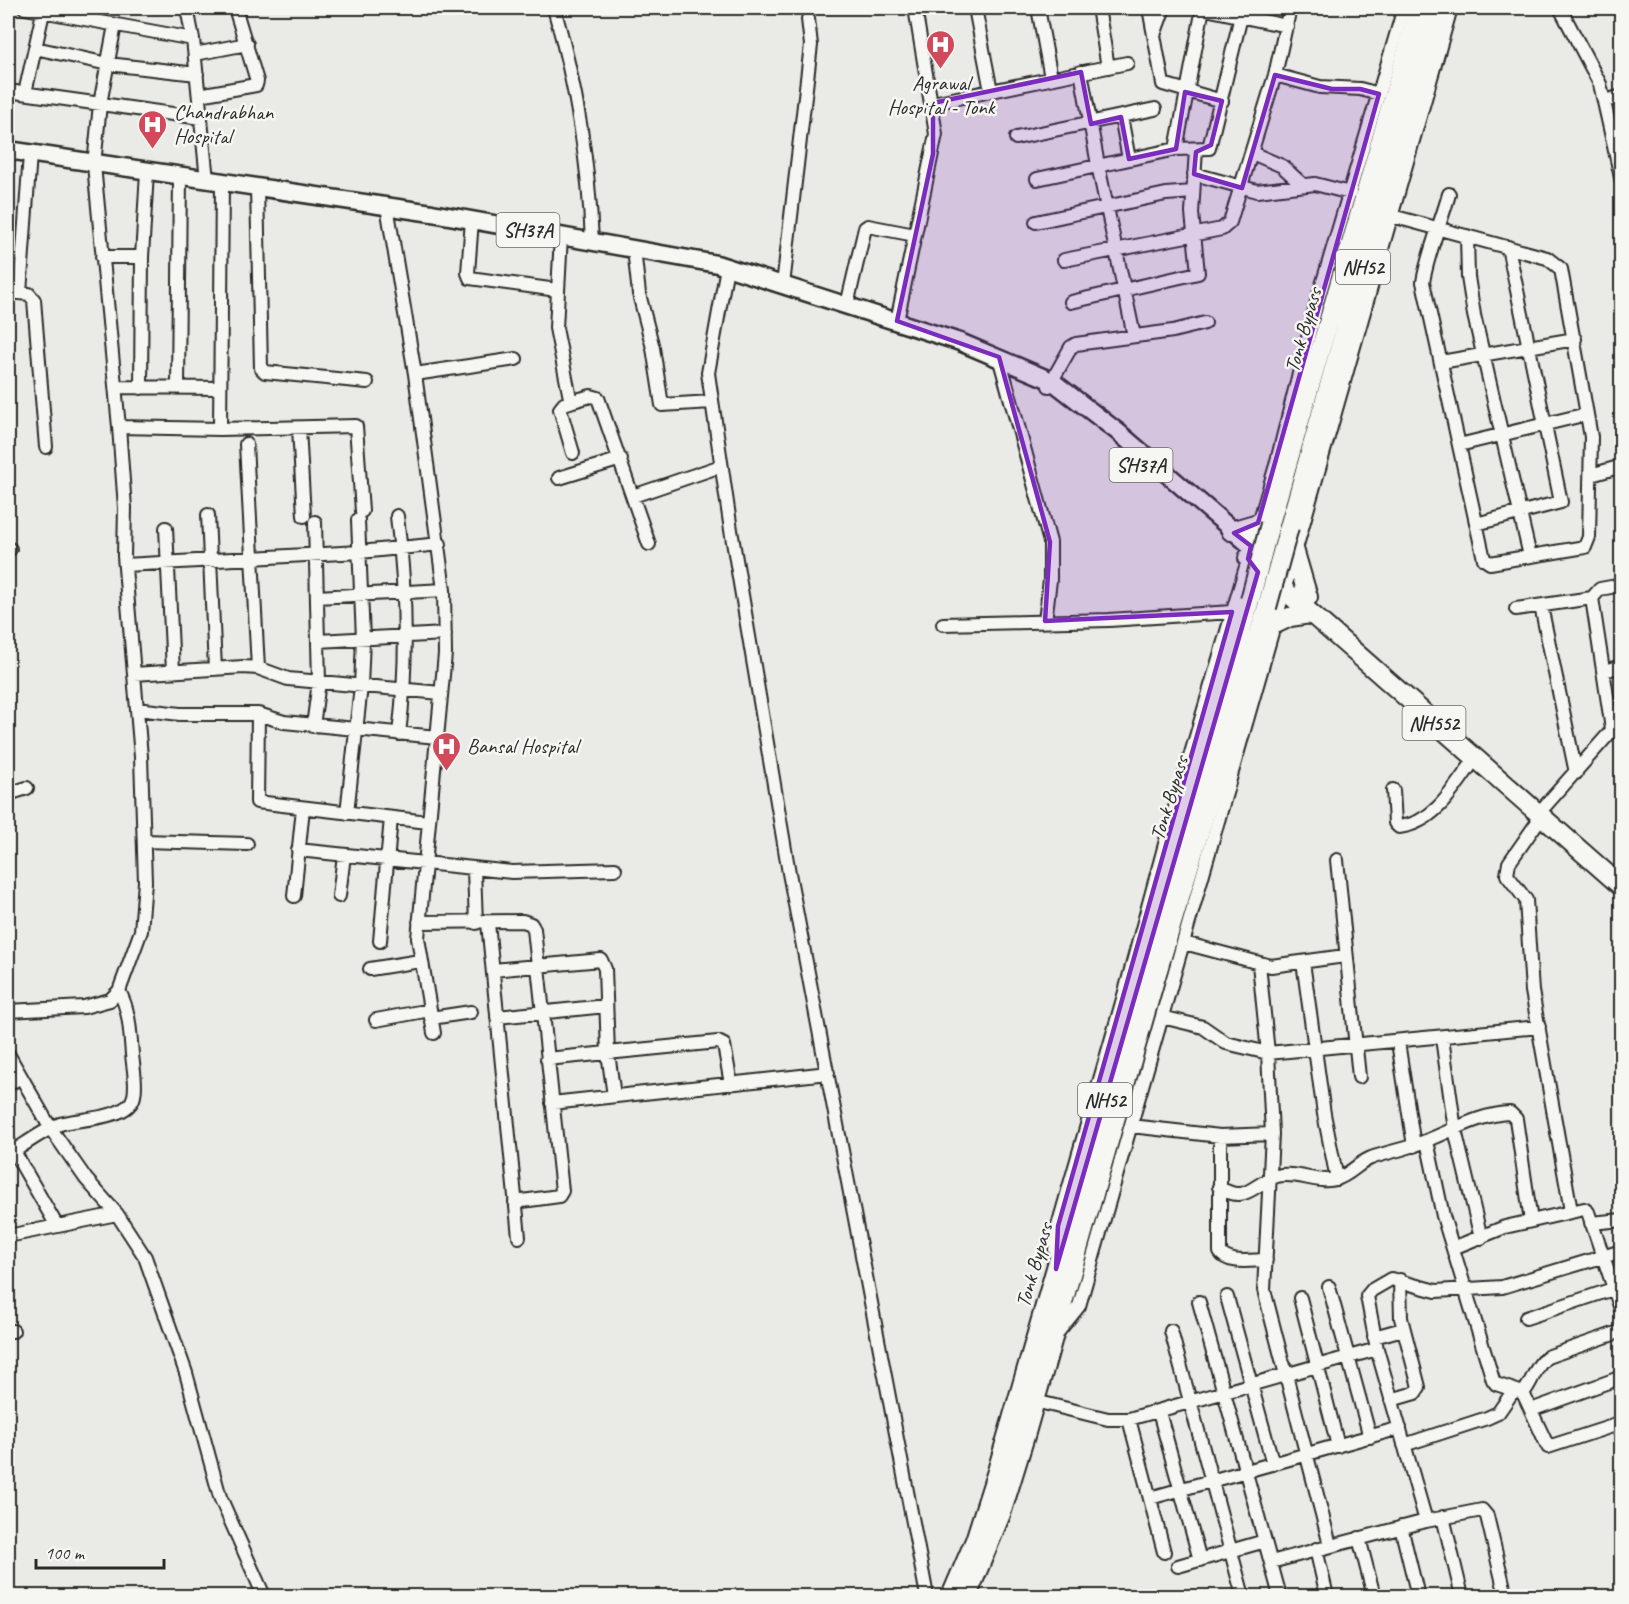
<svg xmlns="http://www.w3.org/2000/svg" width="1629" height="1604" font-family="Caveat,sans-serif">
  <rect width="100%" height="100%" fill="#eaeae6"/>
  <filter id="ink" filterUnits="userSpaceOnUse"><feTurbulence type="fractalNoise" baseFrequency=".0167" numOctaves="2"/><feDisplacementMap in="SourceGraphic" scale="12" xChannelSelector="R" yChannelSelector="G"/><feConvolveMatrix kernelMatrix="1 2 1 2 8 2 1 2 1" color-interpolation-filters="sRGB"/></filter>
  <g filter="url(#ink)">
    <g fill="none" stroke-linecap="round" stroke-linejoin="round">
      <defs>
        <path id="minor" d="M25 8 193 39
          M187 8 193 39 207 180
          M554 8C576 85 589 161 592 242
          M975 8 991 91
          M1038 8 1051 78
          M1098 8 1108 67
          M1149 8 1163 84 1222 101
          M1201 8 1287 26
          M1560 8 1600 84 1622 182
          M1154 35 1164 8
          M35 48 108 64 197 74
          M195 54 247 44
          M1081 72 1098 165 1134 336
          M1275 75 1320 87 1360 89 1379 94
          M8 91 201 118
          M25 93 44 8
          M199 95 256 85 257 81 235 8
          M1605 101 1622 96
          M933 103 1127 63
          M1121 117 1129 159
          M1016 138 1155 109
          M1176 149 1203 8
          M1252 153 1282 166 1303 185
          M1194 174 1257 191 1315 184 1350 193
          M1037 179 1176 149 1209 148 1243 8
          M257 187 261 368 265 372 367 382
          M387 206 415 374 444 590 445 654 418 938 434 1033
          M1392 216 1547 258 1561 269 1591 437 1589 537 1585 547 1490 563 1484 559 1423 282C1428 252 1441 223 1449 194
          M472 220 468 273 470 278 557 290
          M1036 222 1166 194 1193 192
          M561 236 556 328 570 398 573 401 591 396 598 398 649 544
          M1467 236 1468 277 1474 315 1530 556
          M634 249 639 294 653 348 662 405 712 402
          M102 257H142
          M1064 260 1222 229 1230 222 1275 75 1290 8
          M727 267 708 373 731 530 789 873 927 1596
          M783 285 811 45 808 19
          M8 292 29 294 34 300 46 447
          M20 293 30 154
          M1071 302 1198 273 1192 213 1196 149
          M847 305 865 228 868 226 915 235
          M897 321 936 134 915 8
          M999 357 1050 542V580L1045 621
          M1441 362 1575 339
          M415 374 516 359
          M1049 386 1071 347 1076 344 1173 331 1205 323
          M116 387 219 388
          M141 388 142 257 147 172
          M178 388 180 176
          M119 427 220 429 356 426 362 511
          M299 428 304 516
          M220 429 222 182
          M246 444 258 668
          M1459 445 1587 414
          M573 453 560 409 564 404 573 401
          M1591 475 1622 466
          M559 478 621 459
          M633 496 721 466
          M208 515 215 669
          M397 516C406 588 408 662 399 734
          M1476 524 1561 502 1508 247
          M166 528 173 671
          M8 549H10
          M125 565 360 552 440 544
          M317 597 444 590
          M1541 606 1576 773
          M1516 609 1592 598
          M943 624 1109 620 1232 612
          M318 641 445 634
          M1604 671 1622 666
          M134 674 243 667 258 668 288 679 441 693
          M137 709 180 714H258L284 722 437 737
          M258 714 257 802 428 822
          M313 726 319 682 315 522
          M1612 729 1592 598 1600 589 1622 585
          M1393 790 1395 823 1399 827C1436 823 1455 786 1475 759
          M8 794 27 788
          M1545 806 1622 719
          M347 813 361 686 363 639 358 520
          M1541 817 1509 863 1507 875 1526 900 1532 991 1571 1211
          M144 841 247 844
          M298 850 512 872 615 869
          M1337 860 1359 1077
          M474 870 476 923
          M294 896 303 808
          M339 896 344 855
          M419 922 523 921 531 924 534 929 562 1191 559 1196 515 1202
          M488 923 519 1237
          M380 941 391 818
          M1184 943 1271 966 1345 956
          M1303 962 1324 1114 1337 1179
          M1259 964 1268 1053 1272 1134 1264 1290 1330 1545
          M370 969 420 961
          M493 970 601 960 605 969 608 1053 614 1096
          M8 1011 84 1007 110 1000 119 991 141 931 145 882 141 757 124 556 125 508 119 427 94 165 100 104 115 25
          M497 1017 606 1006
          M1162 1017 1203 1027 1226 1043 1268 1053 1539 1027
          M431 1018 471 1012
          M376 1020 430 1010
          M1442 1038 1455 1130 1481 1238
          M1398 1042 1414 1146
          M8 1054 51 1129 86 1179 117 1214 145 1257 186 1373 220 1497 264 1596
          M547 1059 718 1042 724 1045 731 1084
          M8 1085 20 1077
          M552 1103 828 1073
          M1131 1126 1220 1136 1272 1134
          M1220 1136V1252C1228 1265 1252 1260 1266 1260
          M8 1141 57 1226
          M1427 1141 1443 1216 1493 1380 1496 1384 1523 1393 1548 1447 1622 1423
          M8 1155C24 1145 42 1131 60 1124 79 1118 129 1120 134 1096 137 1083 133 1067 132 1054 130 1032 130 1011 119 991
          M1219 1187C1246 1205 1252 1184 1277 1176 1296 1171 1317 1184 1336 1179 1350 1175 1358 1163 1371 1158 1385 1153 1400 1150 1415 1145 1446 1135 1476 1114 1510 1113L1516 1119 1531 1221
          M1591 1223 1622 1220
          M8 1236 117 1214
          M1453 1248 1505 1227 1584 1209 1588 1212 1622 1312
          M1055 1250 1058 1226 1125 992 1172 818 1276 465 1317 302 1404 8
          M1329 1287 1370 1437
          M1227 1297 1273 1464
          M1300 1298 1338 1446
          M1199 1302 1280 1596
          M1526 1318 1622 1286
          M8 1331H13
          M1171 1331 1243 1596
          M1058 1332 1079 1306 1451 8
          M1374 1337 1403 1329
          M1523 1393C1533 1382 1535 1365 1547 1357L1622 1331
          M1391 1400 1415 1393 1419 1387 1401 1318 1400 1280
          M1035 1401 1108 1419H1129L1377 1349
          M1531 1410 1622 1377
          M1159 1412 1200 1560
          M1129 1419 1164 1552
          M1404 1445 1487 1418 1498 1413 1514 1390
          M1150 1498 1400 1428
          M1443 1517 1462 1596
          M1426 1521 1377 1349 1367 1296 1372 1290 1391 1279 1436 1291 1502 1287 1622 1251
          M1401 1527 1418 1596
          M1359 1538 1374 1596
          M1316 1549 1327 1596
          M1271 1562 1426 1521 1482 1510 1487 1516 1506 1596
          M1178 1566 1265 1541"/>
        <path id="major" d="M8 150 432 213 717 264 960 342 1052 381 1118 432 1251 546"/>
        <path id="highway" d="M1270 524 1419 8
          M1289 527 1436 8
          M1231 531 1258 523
          M1294 549 1308 597
          M1248 558 1622 887
          M1273 625 1290 617 1310 614
          M951 1596 975 1540 997 1471 1250 600
          M967 1596 1001 1514 1025 1436 1154 983 1267 607"/>
      </defs>
      <!-- minor casing -->
      <use href="#minor" stroke="#2b2b2b" stroke-width="16"/>
      <!-- major casing -->
      <use href="#major" stroke="#2b2b2b" stroke-width="21"/>
      <!-- highway casing -->
      <use href="#highway" stroke="#2b2b2b" stroke-width="22"/>
      <!-- minor -->
      <use href="#minor" stroke="#f6f6f2" stroke-width="12"/>
      <!-- major -->
      <use href="#major" stroke="#f6f6f2" stroke-width="16"/>
      <!-- highway -->
      <use href="#highway" stroke="#f6f6f2" stroke-width="18"/>
      <defs>
        <path id="highway-bridge" d="M1250 600 1270 524
          M1267 607 1289 527"/>
      </defs>
      <!-- highway-bridge casing -->
      <use href="#highway-bridge" stroke="#2b2b2b" stroke-width="22" stroke-linecap="butt"/>
      <!-- highway-bridge -->
      <use href="#highway-bridge" stroke="#f6f6f2" stroke-width="18"/>
    </g>
  </g>
  <!-- marked area -->
  <path fill="#7b2cbf" fill-opacity="0.2" stroke="#7b2cbf" stroke-width="4.5" stroke-linejoin="round" d="M1081 72 1091 124 1121 117 1129 159 1176 149 1185 92 1222 101 1211 145 1196 152 1194 174 1242 188 1275 75 1332 89H1360L1379 94 1258 523 1234 533 1251 546 1248 559 1258 572 1056 1269 1058 1226 1232 612 1045 621 1050 542 999 357 897 321 933 154V103Z"/>
  <!-- icons -->
  <defs>
    <symbol id="hospital-pin" viewBox="-11 -11 22 30"><path d="M0 17L-7.5 6A9.5 9.5 0 1 1 7.5 6Z" fill="#d1495b" stroke="#f6f6f2"/><path d="M-5-5h3v3.5h4V-5h3V5h-3V1.5h-4V5h-3Z" fill="#fff"/></symbol>
  </defs>
  <g fill-rule="evenodd">
    <use href="#hospital-pin" x="924" y="28" width="33" height="45"/>
    <use href="#hospital-pin" x="136" y="108" width="33" height="45"/>
    <use href="#hospital-pin" x="430" y="730" width="33" height="45"/>
  </g>
  <g text-anchor="middle" stroke-width="5" stroke-linejoin="round" paint-order="stroke">
    <!-- shield labels -->
    <g fill="#f6f6f2" stroke="#686867" stroke-width="1.5">
      <rect x="496.5" y="213" width="63" height="34" rx="4.5"/>
      <rect x="1336" y="250" width="54" height="34" rx="4.5"/>
      <rect x="1109.5" y="448" width="63" height="34" rx="4.5"/>
      <rect x="1402.5" y="706" width="63" height="34" rx="4.5"/>
      <rect x="1078" y="1083" width="54" height="34" rx="4.5"/>
    </g>
    <g font-size="20" font-weight="bold" fill="#2b2b2b">
      <text x="528" y="237">SH37A</text>
      <text x="1363" y="274">NH52</text>
      <text x="1141" y="472">SH37A</text>
      <text x="1434" y="730">NH552</text>
      <text x="1105" y="1107">NH52</text>
    </g>
    <!-- poi labels -->
    <g font-size="21" fill="#2b2b2b" stroke="#f6f6f2" text-anchor="start">
      <text x="941" y="90" text-anchor="middle">Agrawal<tspan x="941" dy="24">Hospital - Tonk</tspan></text>
      <text x="174" y="119">Chandrabhan<tspan x="174" dy="24">Hospital</tspan></text>
      <text x="467" y="753">Bansal Hospital</text>
    </g>
    <!-- street labels -->
    <g font-size="21" fill="#2b2b2b" stroke="#f6f6f2">
      <text transform="translate(1303 330) rotate(-74)" y="7">Tonk Bypass</text>
      <text transform="translate(1169 798) rotate(-73)" y="7">Tonk Bypass</text>
      <text transform="translate(1034 1265) rotate(-74)" y="7">Tonk Bypass</text>
    </g>
  </g>
  <!-- margin -->
  <rect width="1629" height="1604" fill="none" stroke="#f6f6f2" stroke-width="30"/>
  <rect x="15" y="15" width="1599" height="1574" fill="none" stroke="#2b2b2b" stroke-width="2" filter="url(#ink)"/>
  <!-- scale -->
  <path d="M36 1559v9h128v-9" fill="none" stroke="#2b2b2b" stroke-width="3"/>
  <text x="45" y="1559" font-size="18" fill="#2b2b2b" stroke="#f6f6f2" stroke-width="4.5" paint-order="stroke">100 m</text>
</svg>
